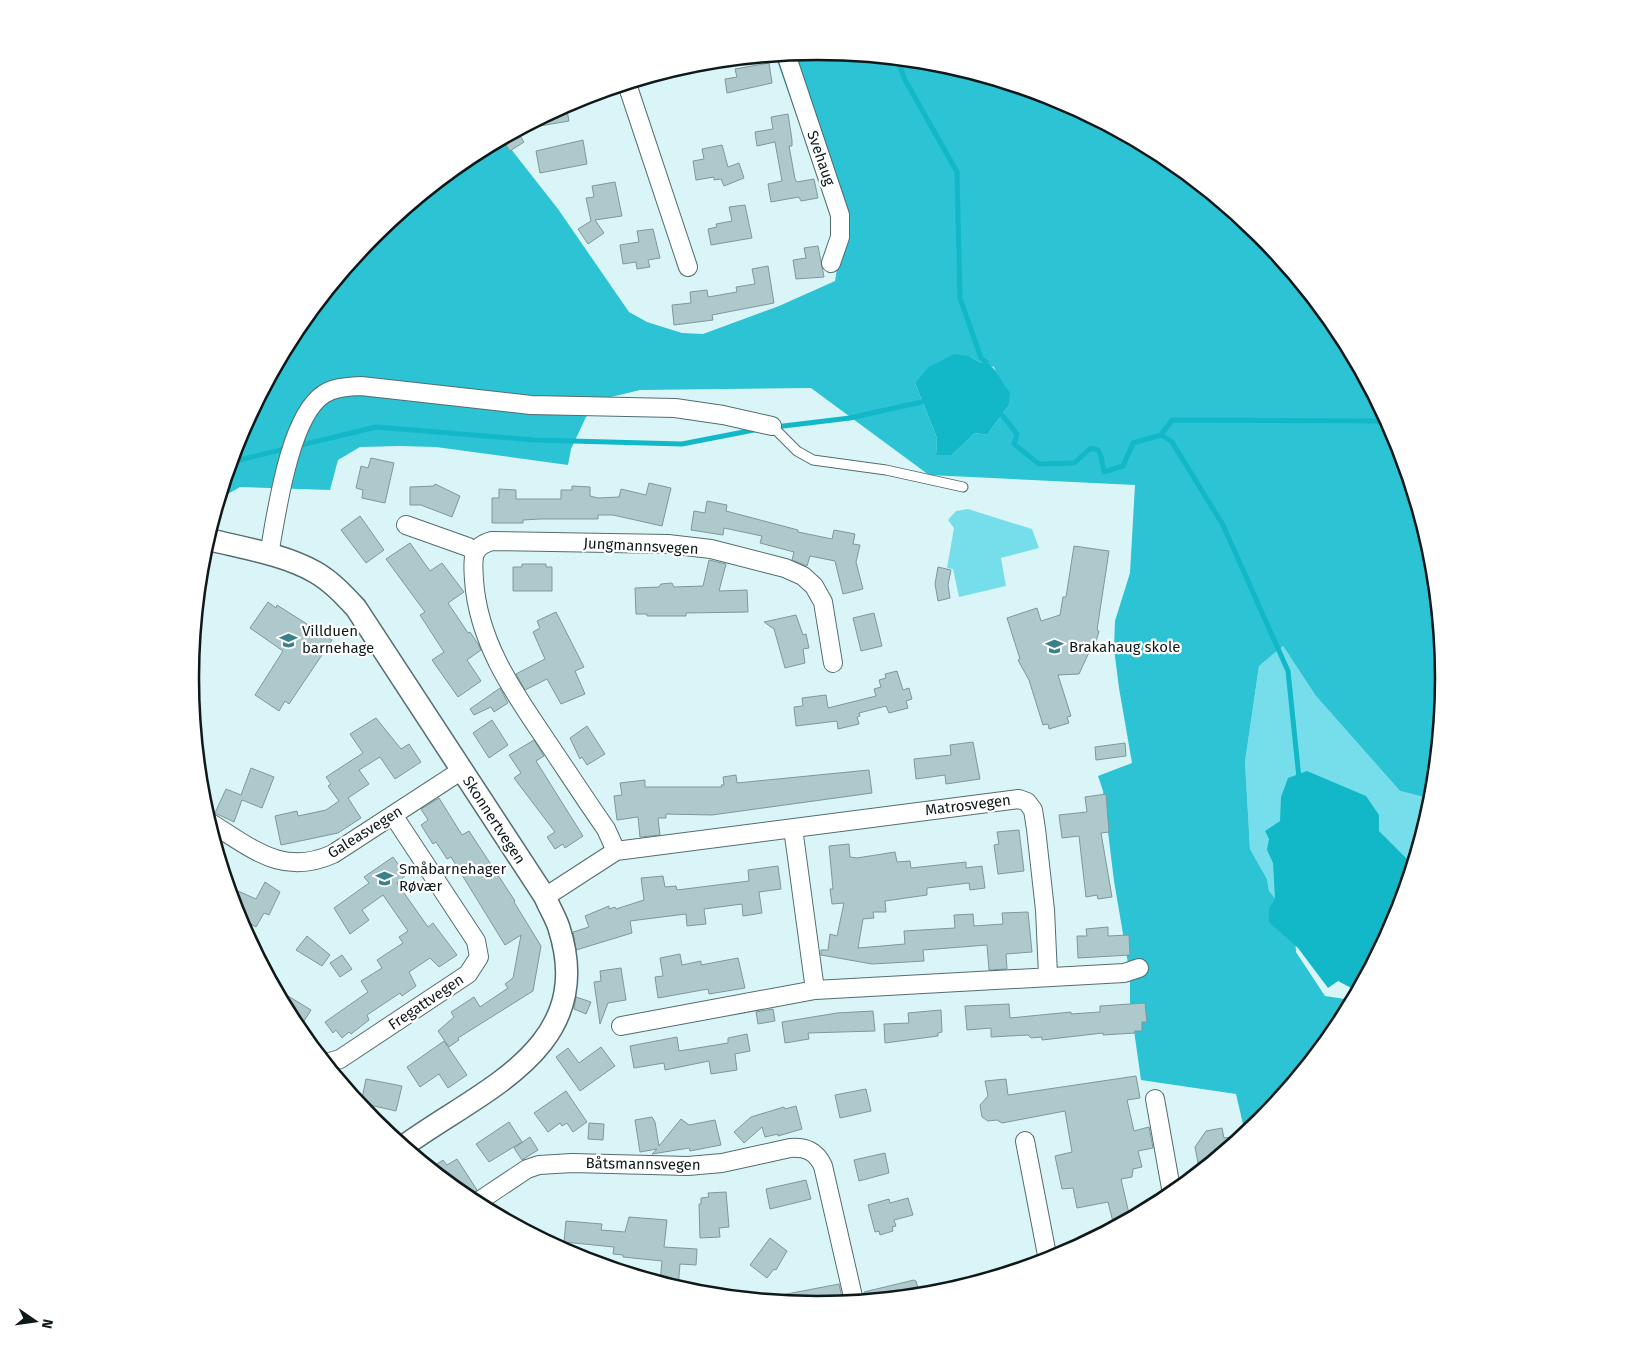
<svg xmlns="http://www.w3.org/2000/svg" width="1634" height="1356" font-family="'Fira Sans',sans-serif">
  <rect width="100%" height="100%" fill="#daf5f8"/>
  <!-- green -->
  <path fill="#76deea" d="M968 509 1032 529 1039 548 1001 558 1006 586 959 597 953 569 947 568 954 528 948 520 956 511Z
    M1283 646 1316 696 1400 791 1432 799 1406 884 1294 920 1269 891 1267 879 1250 849 1245 762 1259 666Z"/>
  <!-- forest -->
  <path fill="#2cc3d4" fill-rule="evenodd" d="M817 51 940 63 1057 99 1165 157 1260 235 1338 330 1396 438 1432 556 1444 678 1432 799 1400 791 1316 696 1283 646 1259 666 1245 762 1250 849 1267 879 1269 891 1294 920 1296 952 1325 996 1352 1000 1338 1026 1260 1121 1245 1133 1236 1094 1141 1080 1130 1002V975L1114 881 1103 791 1098 776 1132 763 1119 688 1114 649 1115 621 1130 573 1135 485 929 475 811 388 640 390 607 398 586 417 571 449 568 465 436 447 399 446 360 447 338 460 330 490 240 487 219 499 238 438 296 330 374 235 469 157 503 139 558 209 629 312 647 322 682 333 703 334 779 306 835 281 841 245 810 144 794 109 775 55ZM969 356 981 363 994 367 1009 405 987 435 975 433 952 455H936L937 438 915 383Z"/>
  <!-- water -->
  <path fill="#12b8c8" d="M954 354 969 356 981 363 986 362C998 369 1000 382 1010 392L1009 405 987 435 975 433 952 455H936L937 438 915 383 929 367Z
    M1307 771 1366 796 1379 815V831L1412 864 1396 918 1357 991 1338 981 1328 988 1298 948 1269 922V909L1275 899 1273 863 1267 850 1269 839 1265 831 1280 821 1281 797 1288 778Z"/>
  <g fill="none" stroke-linecap="round" stroke-linejoin="round">
    <!-- stream -->
    <path stroke="#12b8c8" stroke-width="5" d="M897 59 905 80 957 172 960 298 981 358 986 362
      M1003 416 1017 434 1014 444 1039 464 1074 463 1091 448 1098 450 1101 456 1104 472 1123 466 1133 443 1161 435 1172 442 1223 525 1288 671 1299 778
      M775 427 850 418 922 402
      M1161 435 1172 420 1387 421
      M297 446 376 427 535 440 682 444 759 429
      M231 462 289 448"/>
  </g>
  <!-- building -->
  <path fill="#aec9cc" stroke="#7e979b" d="M769 63 772 83 727 93 725 79 737 77 735 69Z
    M566 105 569 121 528 128V125Z
    M788 114 792 140V146H789L795 179 797 182 814 179 818 198 801 201 799 197 771 202 768 184 782 181 775 142 757 146 755 132 773 129 771 117Z
    M517 131 524 142 510 151 502 139Z
    M583 140 587 164 540 173 536 151Z
    M722 145 728 167 739 163 744 178 724 186 721 179 714 180V177L696 180 693 161 704 159 702 149Z
    M615 182 622 216 595 220 604 233 588 244 578 229 591 221 586 198 594 197 592 186Z
    M745 205 752 238 711 245 708 229 717 227 716 224 732 221 729 207Z
    M653 229 660 258 648 260 650 267 637 269 636 262 623 264 620 245 639 242 637 231Z
    M818 246 824 277 796 279 793 260 806 258 804 248Z
    M768 266 774 303 712 315 713 320 674 325 672 305 691 303 690 292 707 290 708 297 737 292 736 287 755 284 752 269Z
    M371 458 394 463 385 503 362 498 363 490 356 488 361 466 368 468Z
    M649 483 671 488 662 526 613 515H598V519H540L523 520V523H492V498H499V489L516 490V499H561V490H572V486L590 487V496L598 498 619 497 621 489 646 495Z
    M435 484 460 496 452 517 421 505H410V487L434 486Z
    M707 501 727 505 726 511 798 530V532L832 539 834 530 855 534 853 544 860 545 856 562 863 589 843 594 835 561 810 556 807 566 792 560 794 552 760 543 762 536 724 528 723 535 691 530 694 511 705 513Z
    M360 516 384 550 366 563 341 530Z
    M410 543 430 571 442 563 464 592 448 603 468 633 470 632 478 644 481 650 467 660 481 681 458 697 432 660 444 652 420 615 425 612 386 559Z
    M1074 546 1109 551 1097 630 1099 631 1094 649 1091 648 1079 674 1058 675 1071 716 1067 717 1069 723 1049 729 1048 724 1043 725 1029 680 1018 660 1020 659 1007 618 1037 608 1041 621 1060 615 1063 597H1066Z
    M709 560 726 564 719 591 747 590 748 612 686 613V616H647V614H636L635 588 659 587 661 584 672 583 674 587 703 586Z
    M522 564H546V567H552V591H513V567H522Z
    M938 567 951 570 948 585 950 598 938 601 935 584Z
    M268 602 276 608 277 605 332 640 289 704 285 701 279 711 255 695 283 651 250 628Z
    M556 612 584 667 575 671 585 694 561 704 547 679 525 690 516 674 545 659 533 632 540 628 537 621Z
    M874 613 882 646 861 651 853 618Z
    M796 615 803 635 806 634 809 648 803 649 805 663 785 668 774 629 764 622Z
    M897 671 903 690 909 688 912 699 906 701 908 708 889 713 886 706 859 713 860 716 857 717 859 724 838 729 837 721 796 726 794 707 803 706 802 698 826 695 828 708 876 696 874 689 881 687 879 680 886 678 885 674Z
    M500 688 508 703 494 712 491 707 474 715 470 709Z
    M376 718 401 749 409 744 421 762 395 779 380 757 359 770 369 784 348 798 361 818 338 833 281 845 275 816 297 811 298 816 326 810 339 801 328 786 331 784 326 777 363 753 350 734Z
    M492 720 508 745 489 758 473 733Z
    M587 726 605 754 587 765 582 757 580 759 570 738Z
    M534 740 544 756 536 761 583 836 565 848 563 844 555 849 547 837 555 832 514 778 521 773 509 755Z
    M973 742 980 779 946 784 945 775 916 779 914 759 951 755 950 745Z
    M1125 743 1126 756 1096 760 1095 747Z
    M251 768 274 777 262 808 242 800 234 822 215 813 226 789 241 795Z
    M869 770 872 793 712 815 666 814V818H658L660 835 651 836 640 837 638 817 617 820 614 796 622 795 620 783 645 780V787H722L721 785H724L723 777 736 775 737 783Z
    M1106 794 1109 832 1101 833 1112 897 1098 899 1097 895 1086 897 1079 836 1062 838 1059 815 1087 812 1085 797Z
    M439 798 462 835 469 831 515 901 514 902 541 946 533 991 458 1038 459 1040 449 1047 438 1031 454 1017 451 1012 474 997 480 1007 508 988 505 984 513 978 521 935 505 945 451 857 447 859 436 842 433 844 421 825 428 820 421 809Z
    M1019 830 1024 871 998 874 994 845 999 844 997 832Z
    M849 844 850 857 857 858 895 852 897 862 910 861 911 868 966 862V868L982 866 985 888 970 890 969 883 927 888V895L885 901 886 912H873L874 918 863 919 858 948 905 944 904 931 955 928 954 915 973 914 974 926 1003 924 1002 913 1028 912 1032 952 1006 954 1007 969 989 970 987 945 923 950 924 961 890 963 872 964 821 955V950H828L830 934 837 936 844 903 832 904 830 889H833L829 846Z
    M393 857 406 875 397 883 428 927 433 923 457 955 439 967 430 958 409 972 416 986 402 996 400 993 367 1015 369 1020 351 1034 349 1032 342 1038 336 1030 333 1033 325 1022 368 992 361 981 382 968 377 960 403 943 399 937 408 931 383 895 362 910 369 920 350 934 334 908 369 883 364 877Z
    M778 866 781 889 759 892 762 913 743 916 742 904 704 909 706 924 687 926 686 914 630 921 632 933 576 950 573 932 589 927 585 916 609 906V909L615 907 616 909 644 900 641 878 663 876 665 887 676 886 677 890 749 881 748 870Z
    M265 882 280 892 269 915 264 913 256 927 237 916 232 900 238 891 256 899Z
    M1108 927V936L1129 935 1130 955 1078 958 1077 936H1087L1086 929Z
    M307 936 330 955 322 966 296 950Z
    M680 954 682 965 701 961V965L738 958 745 988 709 994 708 989 658 998 655 977 663 976 660 958Z
    M342 955 352 969 340 977 330 963Z
    M621 968 626 1000 608 1003 600 1024 594 982 601 981 600 971Z
    M275 988 311 1010 299 1029 296 1026Z
    M576 997 591 1002 586 1014 574 1009Z
    M1145 1003 1147 1022H1142V1031H1135V1033L1103 1035V1033L1042 1040V1037L1031 1038 1028 1035 991 1037V1028L967 1030 965 1006 1009 1004 1010 1018 1071 1012V1014L1100 1012V1006Z
    M773 1009 775 1021 758 1024 756 1012Z
    M941 1010 942 1032 938 1033V1036L885 1043 884 1024 909 1023 908 1013Z
    M873 1011 875 1031 808 1033 809 1039 785 1043 782 1022 837 1013Z
    M747 1034 750 1051 735 1054 737 1070 711 1074 709 1061 665 1070 664 1063 634 1068 630 1046 677 1037 679 1051 728 1043V1038Z
    M444 1041 467 1075 448 1088 439 1074 420 1087 407 1067Z
    M601 1047 615 1066 580 1091 556 1057 568 1048 579 1063Z
    M1136 1076 1140 1098 1127 1100 1134 1131 1149 1127 1153 1148 1138 1151 1142 1167 1133 1169 1132 1177 1121 1179 1130 1218 1114 1226 1108 1202 1077 1208 1073 1188 1062 1189 1055 1156 1072 1152 1065 1111 1002 1123 997 1120 988 1121 982 1117 980 1105 988 1096 985 1081 1006 1079 1008 1095Z
    M366 1079 402 1086 396 1111 361 1103Z
    M866 1089 871 1111 840 1118 835 1095Z
    M566 1091 587 1122 573 1132 567 1123 562 1126 560 1123 548 1132 534 1113Z
    M796 1106 802 1129 778 1136V1134L765 1137 762 1127 744 1143 734 1132 751 1117 784 1107 785 1109Z
    M652 1117 655 1122 659 1146 681 1119 689 1125 715 1120 721 1145 690 1151 689 1148 652 1154 657 1149 640 1152 635 1120Z
    M509 1122 522 1142 489 1162 476 1144Z
    M589 1123 604 1124 603 1140 588 1139Z
    M1222 1128 1224 1138 1244 1135 1212 1160 1198 1163 1195 1147 1206 1131Z
    M530 1137 538 1150 522 1160 514 1148Z
    M885 1153 889 1173 859 1181 854 1160Z
    M457 1159 477 1190 467 1198 431 1168 443 1160 447 1165Z
    M806 1180 811 1199 770 1209 766 1189Z
    M726 1192 729 1227 719 1228 720 1237 700 1238 699 1204H701V1198L709 1197 708 1193Z
    M908 1198 913 1215 894 1220 896 1226 892 1227 893 1231 880 1235 879 1231 875 1232 868 1205 889 1199 890 1203Z
    M629 1217 667 1220 664 1247 697 1249 696 1265 680 1264 678 1288 660 1282 662 1261 623 1257V1255L613 1254 614 1247 564 1242 566 1221 602 1224 601 1230 625 1232Z
    M770 1238 787 1251 776 1270 774 1269 767 1278 750 1265Z
    M914 1280 916 1281 920 1295 866 1300 864 1292Z
    M839 1284 843 1302 816 1305 771 1300V1297Z"/>
  <g fill="none" stroke-linecap="round" stroke-linejoin="round">
    <defs>
      <path id="service" d="M772 426 797 451 813 460 886 470 963 487"/>
      <path id="minor" d="M786 54 840 215V237L831 263
        M627 84 688 267
        M406 525 468 547 475 552
        M269 555C276 516 289 416 324 394 335 387 347 387 361 386L531 405 675 408 723 415 772 426
        M209 822C252 848 282 877 333 854L462 770
        M793 828 815 990 1124 973 1139 968
        M616 851 606 829C585 799 565 768 544 737 511 689 478 640 474 580 473 560 470 547 492 541L668 544 711 549 785 568 803 576 814 586 823 602 833 663
        M545 897 616 851 1019 799 1027 802 1033 810 1036 829 1045 910 1048 975
        M621 1026 815 990
        M326 1063 340 1059 468 974 479 957 476 941 393 815
        M1155 1099 1172 1194
        M1025 1141 1048 1260
        M476 1203 527 1169 539 1165 572 1163 688 1166 722 1163 790 1148C806 1147 816 1151 823 1166L854 1301"/>
      <path id="tertiary" d="M207 539C242 548 283 554 315 572 331 581 344 595 356 608L545 897C549 907 556 918 559 928 598 1049 480 1090 404 1146"/>
    </defs>
    <!-- service casing -->
    <use href="#service" stroke="#546c6f" stroke-width="11"/>
    <!-- minor casing -->
    <use href="#minor" stroke="#546c6f" stroke-width="20"/>
    <!-- tertiary casing -->
    <use href="#tertiary" stroke="#546c6f" stroke-width="24"/>
    <!-- service -->
    <use href="#service" stroke="#fff" stroke-width="9"/>
    <!-- minor -->
    <use href="#minor" stroke="#fff" stroke-width="18"/>
    <!-- tertiary -->
    <use href="#tertiary" stroke="#fff" stroke-width="21"/>
  </g>
  <!-- icons -->
  <defs>
    <symbol id="school-bare" viewBox="-9 -9 18 18"><path d="M0-5L7-2L0 1L-7-2ZM-4 1L0 2.5L4 1V4Q0 6-4 4Z" fill="#3a818a" stroke="#fff" stroke-width="2.5" paint-order="stroke"/></symbol>
  </defs>
  <g fill-rule="evenodd">
    <use href="#school-bare" x="276" y="628" width="25" height="25"/>
    <use href="#school-bare" x="1042" y="634" width="25" height="25"/>
    <use href="#school-bare" x="372" y="866" width="25" height="25"/>
  </g>
  <g text-anchor="middle" stroke-width="4.5" stroke-linejoin="round" paint-order="stroke">
    <!-- street labels -->
    <g font-size="15" fill="#0f191a" stroke="#fff">
      <text transform="translate(821 158) rotate(71)" y="5">Svehaug</text>
      <text transform="translate(641 546) rotate(3)" y="5">Jungmannsvegen</text>
      <text transform="translate(968 805) rotate(-7)" y="5">Matrosvegen</text>
      <text transform="translate(494 820) rotate(57)" y="5">Skonnertvegen</text>
      <text transform="translate(365 832) rotate(-32)" y="5">Galeasvegen</text>
      <text transform="translate(426 1002) rotate(-34)" y="5">Fregattvegen</text>
      <text transform="translate(643 1164) rotate(1)" y="5">Båtsmannsvegen</text>
    </g>
    <!-- poi labels -->
    <g font-size="15" fill="#0f191a" stroke="#fff" text-anchor="start">
      <text x="302" y="636">Villduen<tspan x="302" dy="17">barnehage</tspan></text>
      <text x="1069" y="652">Brakahaug skole</text>
      <text x="399" y="874">Småbarnehager<tspan x="399" dy="17">Røvær</tspan></text>
    </g>
  </g>
  <!-- crop -->
  <path d="M0 0H1634V1356H0ZM199 678a618 618 0 1 1 1236 0a618 618 0 1 1-1236 0Z" fill="#fff" fill-rule="evenodd"/>
  <path fill="none" stroke="#0f191a" stroke-width="2.5" d="M199 678a618 618 0 1 1 1236 0a618 618 0 1 1-1236 0Z"/>
  <!-- north arrow -->
  <g transform="translate(35 1321) rotate(103)" stroke="#ffffff" stroke-width="4" paint-order="stroke">
  <path d="M0-4L9 19L0 12L-9 19Z" fill="#0f191a"/>
  <text y="-8" font-size="14" font-weight="bold" text-anchor="middle" fill="#0f191a">N</text>
  </g>
</svg>
